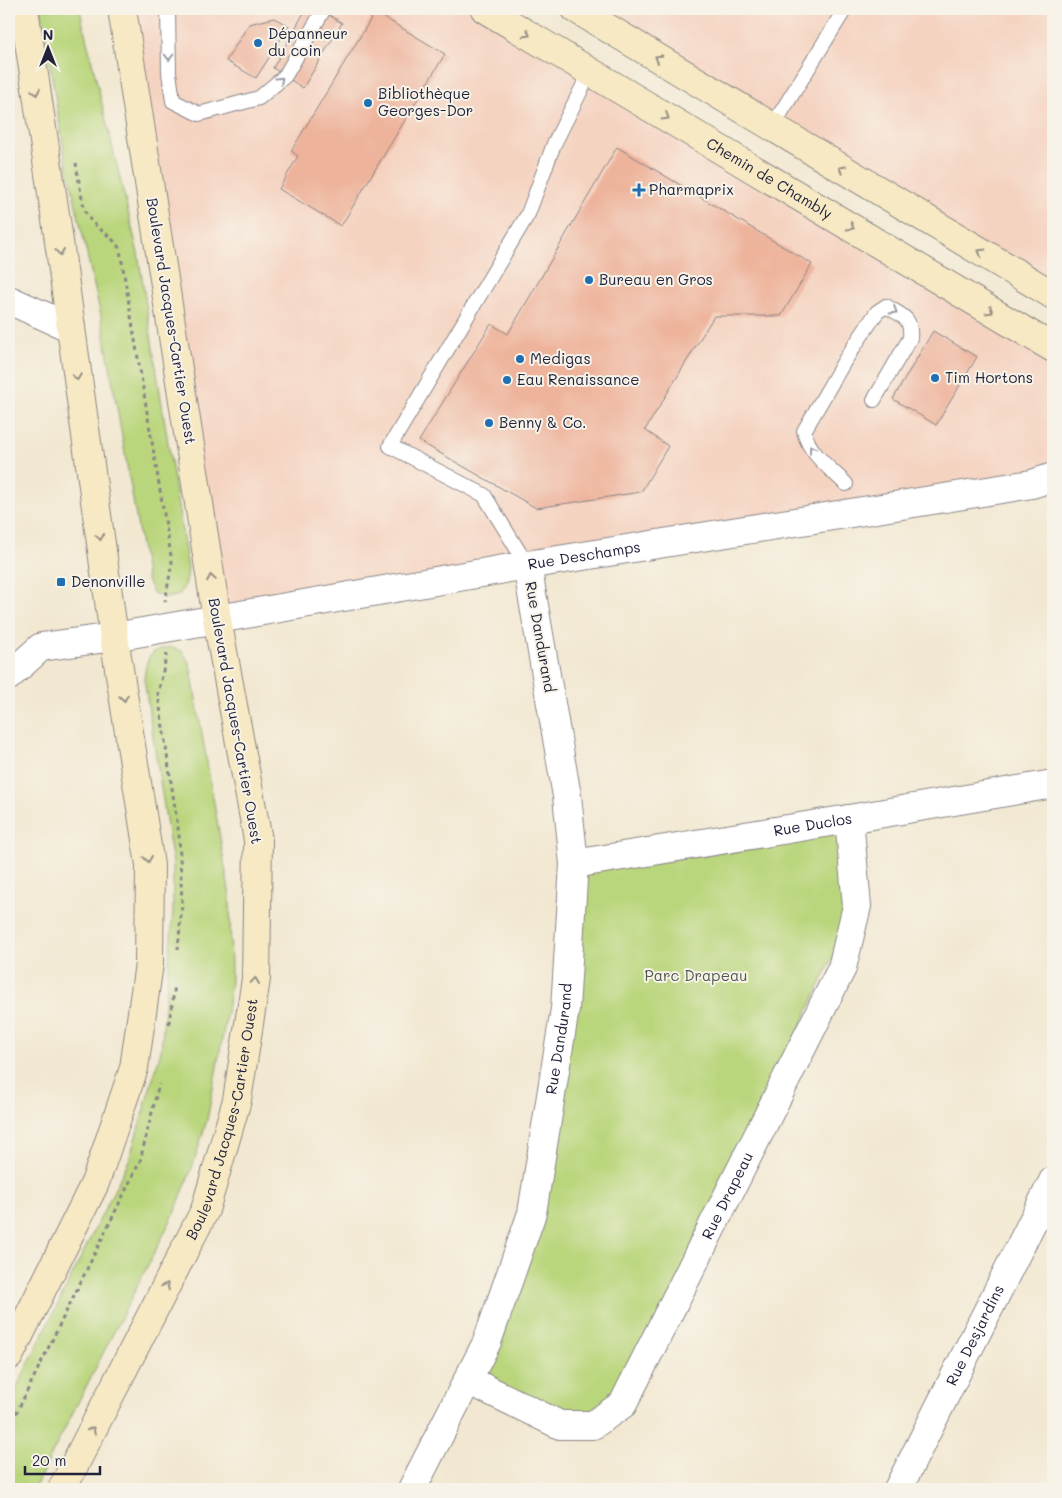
<svg xmlns="http://www.w3.org/2000/svg" width="1062" height="1498" font-family="Mali,sans-serif">
  <rect width="100%" height="100%" fill="#f7f3e8"/>
  <filter id="ink" filterUnits="userSpaceOnUse"><feTurbulence type="fractalNoise" baseFrequency=".02" numOctaves="2"/><feDisplacementMap in="SourceGraphic" scale="10" xChannelSelector="R" yChannelSelector="G"/><feConvolveMatrix kernelMatrix="1 2 1 2 8 2 1 2 1" color-interpolation-filters="sRGB"/></filter>
  <filter id="wash" filterUnits="userSpaceOnUse"><feTurbulence type="fractalNoise" baseFrequency=".0096" numOctaves="4" result="noise"/><feDisplacementMap in="SourceGraphic" scale="20" xChannelSelector="R" yChannelSelector="G"/><feGaussianBlur stdDeviation="1.12" result="paint"/><feColorMatrix in="noise" values="0 0 0 0 0 0 0 0 0 0 0 0 0 0 0 0 0 1.4 0 .05"/><feComposite in="paint" operator="in"/></filter>
  <g filter="url(#wash)">
    <rect width="100%" height="100%" fill="#f2e8d1"/>
    <!-- built -->
    <path fill="#f5d3c1" d="M122 9H485L1053 348V477L217 619Z
      M576 9H1053V295Z"/>
    <!-- green -->
    <path fill="#b9d67c" stroke="#6e7c5c" d="M41 9H80L84 29 138 253 188 569 186 583 179 595 167 598 153 593 147 580 101 316 65 157Z
      M170 647 182 651 190 664 230 896 231 980 227 1013 207 1120 192 1168 174 1214 34 1489H9V1403L129 1160 161 1051 173 913V864L144 679C147 657 148 651 170 647Z
      M849 819 857 906 623 1404 593 1425 468 1380 532 1213 574 864Z"/>
    <g id="blocks">
      <!-- building -->
      <path fill="#eeb39b" d="M306 9H319L342 23 303 88 273 68Z
        M375 12 445 54 341 226 279 189 298 156 291 151Z
        M274 18 289 26 256 78 226 61 249 24Z
        M617 147 812 264 781 316H714L645 430 668 446 641 492 536 508 419 441 491 324 508 334Z
        M933 331 977 357 936 425 893 399Z"/>
    </g>
  </g>
  <g filter="url(#ink)">
    <use href="#blocks" fill-opacity="0" stroke="#8a8586" stroke-width="1"/>
    <g fill="none" stroke-linecap="round" stroke-linejoin="round">
      <defs>
        <path id="service" d="M168 9 169 73 173 101 199 114 259 98 285 76 324 9
          M772 127 845 9
          M846 484C830 468 809 454 804 431L845 360 877 312 886 306C902 316 912 317 910 338L874 400
          M527 565 484 495 390 446 528 214 554 144 590 72"/>
        <g id="minor">
          <path d="M9 300 71 328"/>
          <path id="s1" d="M9 676 41 647 114 637 527 565 1032 484 1053 477"/>
          <path id="s2" d="M574 864 849 819 1053 784"/>
          <path id="s3" d="M468 1380 560 1425H593L623 1404 842 968 857 906 849 819"/>
          <path id="s4" d="M412 1489 487 1342 532 1213 565 1009 574 864 567 796 527 565"/>
          <path id="s5" d="M898 1489 1053 1181"/>
        </g>
        <g id="secondary">
          <path id="s6" d="M485 9 1053 348"/>
          <path d="M576 9 1053 295"/>
          <path d="M9 1356 95 1183 134 1068 149 964 150 865 114 637 56 220 24 9"/>
          <path id="s7" d="M62 1489 205 1210 237 1100 256 979 258 840 217 619 122 9"/>
        </g>
      </defs>
      <!-- service casing -->
      <use href="#service" stroke="#8a8586" stroke-width="16"/>
      <!-- minor casing -->
      <use href="#minor" stroke="#8a8586" stroke-width="30"/>
      <!-- secondary casing -->
      <use href="#secondary" stroke="#8a8586" stroke-width="30"/>
      <!-- path -->
      <path stroke="#8a8586" stroke-width="3" stroke-dasharray="4 4" stroke-linecap="butt" d="M76 163C78 175 82 204 86 213 93 229 113 234 120 250L172 562 165 602
        M167 653 158 694 179 835 182 903 178 949
        M169 1024 175 985
        M9 1428 140 1161 159 1084"/>
      <!-- service -->
      <use href="#service" stroke="#fff" stroke-width="14"/>
      <!-- minor -->
      <use href="#minor" stroke="#fff" stroke-width="28"/>
      <!-- secondary -->
      <use href="#secondary" stroke="#f6e9c3" stroke-width="28"/>
    </g>
    <!-- one-way arrows -->
    <defs><path id="oneway-chevron" d="M-2-3.5L2.5 0L-2 3.5" fill="none" stroke-width="1.6" stroke-linecap="round" stroke-linejoin="round" transform="scale(1.25)"/></defs>
    <g stroke="#978f86">
      <use href="#oneway-chevron" transform="translate(527 34) rotate(31)"/>
      <use href="#oneway-chevron" transform="translate(658 58) rotate(-149)"/>
      <use href="#oneway-chevron" transform="translate(36 92) rotate(81)"/>
      <use href="#oneway-chevron" transform="translate(666 117) rotate(31)"/>
      <use href="#oneway-chevron" transform="translate(842 169) rotate(-149)"/>
      <use href="#oneway-chevron" transform="translate(851 227) rotate(31)"/>
      <use href="#oneway-chevron" transform="translate(60 252) rotate(82)"/>
      <use href="#oneway-chevron" transform="translate(981 252) rotate(-149)"/>
      <use href="#oneway-chevron" transform="translate(990 311) rotate(31)"/>
      <use href="#oneway-chevron" transform="translate(77 377) rotate(82)"/>
      <use href="#oneway-chevron" transform="translate(100 537) rotate(82)"/>
      <use href="#oneway-chevron" transform="translate(211 578) rotate(-99)"/>
      <use href="#oneway-chevron" transform="translate(124 698) rotate(81)"/>
      <use href="#oneway-chevron" transform="translate(148 859) rotate(82)"/>
      <use href="#oneway-chevron" transform="translate(255 981) rotate(-84)"/>
      <use href="#oneway-chevron" transform="translate(166 1286) rotate(-63)"/>
      <use href="#oneway-chevron" transform="translate(92 1430) rotate(-63)"/>
    </g>
    <g stroke="#9c9ca7">
      <use href="#oneway-chevron" transform="translate(169 57) rotate(90)"/>
      <use href="#oneway-chevron" transform="translate(280 80) rotate(-43)"/>
      <use href="#oneway-chevron" transform="translate(894 311) rotate(31)"/>
      <use href="#oneway-chevron" transform="translate(812 449) rotate(-127)"/>
    </g>
  </g>
  <!-- markers -->
  <g fill="#1f6fb2" stroke="#f7f3e8" stroke-width="2">
    <circle cx="258" cy="43" r="5"/>
    <circle cx="368" cy="103" r="5"/>
    <path d="M636.5 182.5h5v5h5v5h-5v5h-5v-5h-5v-5h5z"/>
    <circle cx="589" cy="280" r="5"/>
    <circle cx="520" cy="359" r="5"/>
    <circle cx="935" cy="378" r="5"/>
    <circle cx="507" cy="380" r="5"/>
    <circle cx="489" cy="423" r="5"/>
    <rect x="56" y="577" width="10" height="10" rx="2.5"/>
  </g>
  <g text-anchor="middle" stroke-width="4" stroke-linejoin="round" paint-order="stroke">
    <!-- poi labels -->
    <g font-size="15" fill="#22223b" stroke="#f7f3e8" text-anchor="start">
      <text x="268" y="39">Dépanneur<tspan x="268" dy="17">du coin</tspan></text>
      <text x="378" y="99">Bibliothèque<tspan x="378" dy="17">Georges-Dor</tspan></text>
      <text x="649" y="195">Pharmaprix</text>
      <text x="599" y="285">Bureau en Gros</text>
      <text x="530" y="364">Medigas</text>
      <text x="945" y="383">Tim Hortons</text>
      <text x="517" y="385">Eau Renaissance</text>
      <text x="499" y="428">Benny &amp; Co.</text>
      <text x="71" y="587">Denonville</text>
    </g>
    <!-- street labels -->
    <g font-size="15" fill="#22223b" stroke="#f7f3e8">
      <text dy="5" stroke="none"><textPath href="#s6" startOffset="331">Chemin de Chambly</textPath></text>
      <text transform="translate(171 321) rotate(81)" y="5">Boulevard Jacques-Cartier Ouest</text>
      <text dy="5" stroke="none"><textPath href="#s1" startOffset="594">Rue Deschamps</textPath></text>
      <text transform="translate(540 637) rotate(80)" y="5">Rue Dandurand</text>
      <text transform="translate(235 721) rotate(80)" y="5">Boulevard Jacques-Cartier Ouest</text>
      <text dy="5" stroke="none"><textPath href="#s2" startOffset="242">Rue Duclos</textPath></text>
      <text dy="5" stroke="none"><textPath href="#s4" startOffset="478">Rue Dandurand</textPath></text>
      <text dy="5" stroke="none"><textPath href="#s7" startOffset="406">Boulevard Jacques-Cartier Ouest</textPath></text>
      <text dy="5" stroke="none"><textPath href="#s3" startOffset="405">Rue Drapeau</textPath></text>
      <text dy="5" stroke="none"><textPath href="#s5" startOffset="172">Rue Desjardins</textPath></text>
    </g>
    <!-- park labels -->
    <g font-size="15" fill="#4f584e" stroke="#f7f3e8">
      <text x="696" y="981">Parc Drapeau</text>
    </g>
  </g>
  <!-- margin -->
  <rect width="1062" height="1498" fill="none" stroke="#f7f3e8" stroke-width="30"/>
  <!-- north arrow -->
  <g transform="translate(48 48)" stroke="#f7f3e8" stroke-width="4" paint-order="stroke">
  <path d="M0-4L9 19L0 12L-9 19Z" fill="#22223b"/>
  <text y="-8" font-size="14" font-weight="bold" text-anchor="middle" fill="#22223b">N</text>
  </g>
  <!-- scale -->
  <path d="M25 1466v8h75v-8" fill="none" stroke="#22223b" stroke-width="2.5"/>
  <text x="32" y="1466" font-size="15" fill="#22223b" stroke="#f7f3e8" stroke-width="4" paint-order="stroke">20 m</text>
</svg>
